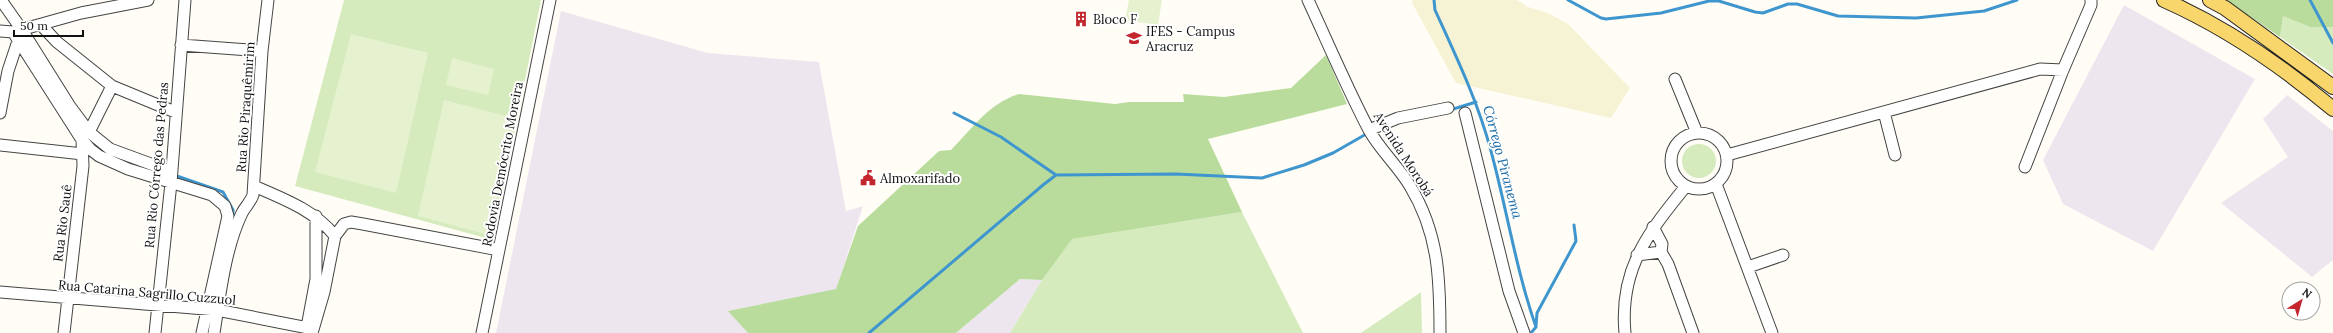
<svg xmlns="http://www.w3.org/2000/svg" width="2333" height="333" font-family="Lora,serif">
  <rect width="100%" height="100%" fill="#fffdf5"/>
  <!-- industrial -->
  <path fill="#eee6ef" d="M2124 5 2255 79 2153 251 2063 204 2043 160Z
    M561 11 708 53 819 62 846 211 863 206 836 290 729 311 748 333H496Z
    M2287 95 2333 131V260L2312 277 2221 203 2288 157 2263 119Z
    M1020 279 1042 280 1010 333H956Z"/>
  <!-- farmland -->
  <path fill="#f6f3d4" d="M1413 0H1517L1528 7 1548 13 1568 24 1630 88 1611 118 1456 83 1412 3Z"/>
  <!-- green -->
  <path fill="#d5ebbd" d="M344 0H541L493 240 295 186Z
    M2283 16 2310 27H2333V74L2280 37Z
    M1682 161a17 17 0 1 1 34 0a17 17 0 1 1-34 0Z
    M1242 212 1303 333H1010L1042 280 1071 239Z
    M1421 292 1422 333H1361Z"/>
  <!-- forest -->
  <path fill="#b9dc9c" d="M2226 0H2333V27H2310L2283 16 2280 37Z
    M1326 55 1347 104 1208 139 1242 212 1072 239 1042 280 1020 279 956 333H748L728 311 836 289 858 226 939 151 951 150C973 128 988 104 1019 94L1115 104 1129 102H1184L1183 94 1224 97 1291 88Z"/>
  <!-- pitch -->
  <path fill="#e6f2cf" d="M1129 0H1162L1158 25 1125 20Z
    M351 34 428 53 396 193 315 172Z
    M452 58 494 69 488 95 446 85Z
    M444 100 514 118 489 235 418 216Z"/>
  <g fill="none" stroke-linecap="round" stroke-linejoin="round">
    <!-- stream -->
    <path stroke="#3f96cf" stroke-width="3" d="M1434 0 1435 10C1456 56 1478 102 1491 151 1507 210 1516 270 1536 327
      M1568 0 1601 18 1606 19 1661 13 1709 1H1719L1755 12 1763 13 1788 4H1797L1838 16 1916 18 1984 11 2017 0
      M2310 0 2333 43
      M1450 110 1476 102
      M954 113 1001 137 1056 175
      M118 159 136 164
      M174 175 223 192 233 210V216
      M1536 326 1537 313 1576 241 1574 225
      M869 333 1043 185 1056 175 1176 174 1262 178 1304 165 1333 153 1368 133
      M1531 333 1536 327"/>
    <defs>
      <path id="minor" d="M1 0 22 30 69 105 89 132 110 149 170 171
        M1308 0C1328 43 1347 88 1369 130 1380 150 1398 166 1410 186 1439 234 1440 279 1440 333
        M41 25 57 42 112 86 175 112
        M0 31 13 32 81 13 148 0
        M13 32 82 140 90 149 99 156 128 169 212 195 225 206 228 216 202 333
        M181 45 262 51
        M1675 79 1697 133
        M1884 112 1895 155
        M0 113 8 71 18 41
        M1465 113 1509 291 1524 333
        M1369 130 1398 118 1448 108
        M89 132 112 86
        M1671 161a28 28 0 1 1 56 0a28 28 0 1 1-56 0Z
        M0 145 83 154
        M1727 155 2040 69 2063 70
        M2025 167 2063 70 2091 5V0
        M1716 184 1772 333
        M254 186C284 199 314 210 335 236
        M1653 227 1662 244 1661 252 1668 264 1693 333
        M1637 255 1661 252
        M1748 267 1783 255
        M0 292 217 310 313 329
        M307 327 316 279V216
        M64 333 83 166 82 140
        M155 333 171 183 185 0
        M214 333C220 295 225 248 242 213 245 207 250 203 253 195L262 51 268 0
        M312 333 324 292 335 236 344 224 351 222 363 224 499 250
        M482 333 550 0
        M1625 333C1619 269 1648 233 1686 186"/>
      <path id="major" d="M2164 0C2225 27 2282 66 2333 109
        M2210 0 2225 8 2333 87"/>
    </defs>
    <!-- minor casing -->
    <use href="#minor" stroke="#444" stroke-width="13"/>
    <!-- major casing -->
    <use href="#major" stroke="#222" stroke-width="16"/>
    <!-- minor -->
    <use href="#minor" stroke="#fff" stroke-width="11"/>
    <!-- major -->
    <use href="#major" stroke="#f9d66b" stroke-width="14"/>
  </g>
  <!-- icons -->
  <defs>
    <symbol id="building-bare" viewBox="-9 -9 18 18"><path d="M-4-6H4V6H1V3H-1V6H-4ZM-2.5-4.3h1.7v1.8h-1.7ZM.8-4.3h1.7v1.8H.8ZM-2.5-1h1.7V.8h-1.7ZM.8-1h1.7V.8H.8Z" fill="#c4262e" stroke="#fff" stroke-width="2.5" paint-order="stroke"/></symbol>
    <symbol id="university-bare" viewBox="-9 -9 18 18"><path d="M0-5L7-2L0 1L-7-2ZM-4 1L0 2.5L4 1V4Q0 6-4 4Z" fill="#c4262e" stroke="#fff" stroke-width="2.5" paint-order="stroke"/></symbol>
    <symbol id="civic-bare" viewBox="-9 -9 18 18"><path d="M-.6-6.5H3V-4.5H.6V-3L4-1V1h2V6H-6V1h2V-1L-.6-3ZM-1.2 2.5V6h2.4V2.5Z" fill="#c4262e" stroke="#fff" stroke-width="2.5" paint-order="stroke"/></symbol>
  </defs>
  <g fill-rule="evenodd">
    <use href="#building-bare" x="1070" y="8" width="22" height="22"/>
    <use href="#university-bare" x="1123" y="27" width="22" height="22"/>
    <use href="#civic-bare" x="857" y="167" width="22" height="22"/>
  </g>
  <g text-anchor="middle" stroke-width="4" stroke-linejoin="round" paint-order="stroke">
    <!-- poi labels -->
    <g font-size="13" fill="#111" stroke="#fff" text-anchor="start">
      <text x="1093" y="24">Bloco F</text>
      <text x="1146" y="36">IFES - Campus<tspan x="1146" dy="15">Aracruz</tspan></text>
      <text x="880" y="183">Almoxarifado</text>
    </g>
    <!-- street labels -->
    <g font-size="13" fill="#111" stroke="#fff">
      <text transform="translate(245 107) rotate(-86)" y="5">Rua Rio Piraquêmirim</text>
      <text transform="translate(1404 154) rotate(57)" y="5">Avenida Morobá</text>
      <text transform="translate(502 164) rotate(-79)" y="5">Rodovia Demócrito Moreira</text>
      <text transform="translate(156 165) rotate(-85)" y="5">Rua Rio Córrego das Pedras</text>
      <text transform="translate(62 223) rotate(-83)" y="5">Rua Rio Sauê</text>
      <text transform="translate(147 292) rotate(5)" y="5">Rua Catarina Sagrillo Cuzzuol</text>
    </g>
    <!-- water labels -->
    <g font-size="14" font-style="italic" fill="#1768a6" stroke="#fff">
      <text transform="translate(1503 162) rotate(75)" y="5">Córrego Piranema</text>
    </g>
  </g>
  <!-- north arrow -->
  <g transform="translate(2301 301) rotate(37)"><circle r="19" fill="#ffffff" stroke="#a0a0a0"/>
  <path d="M0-3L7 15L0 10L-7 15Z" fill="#c4262e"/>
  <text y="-6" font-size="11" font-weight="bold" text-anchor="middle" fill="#111111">N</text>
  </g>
  <!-- scale -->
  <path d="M14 30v6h69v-6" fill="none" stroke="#111111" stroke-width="2"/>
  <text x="20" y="30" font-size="12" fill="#111111" stroke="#ffffff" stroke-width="3" paint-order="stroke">50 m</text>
</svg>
